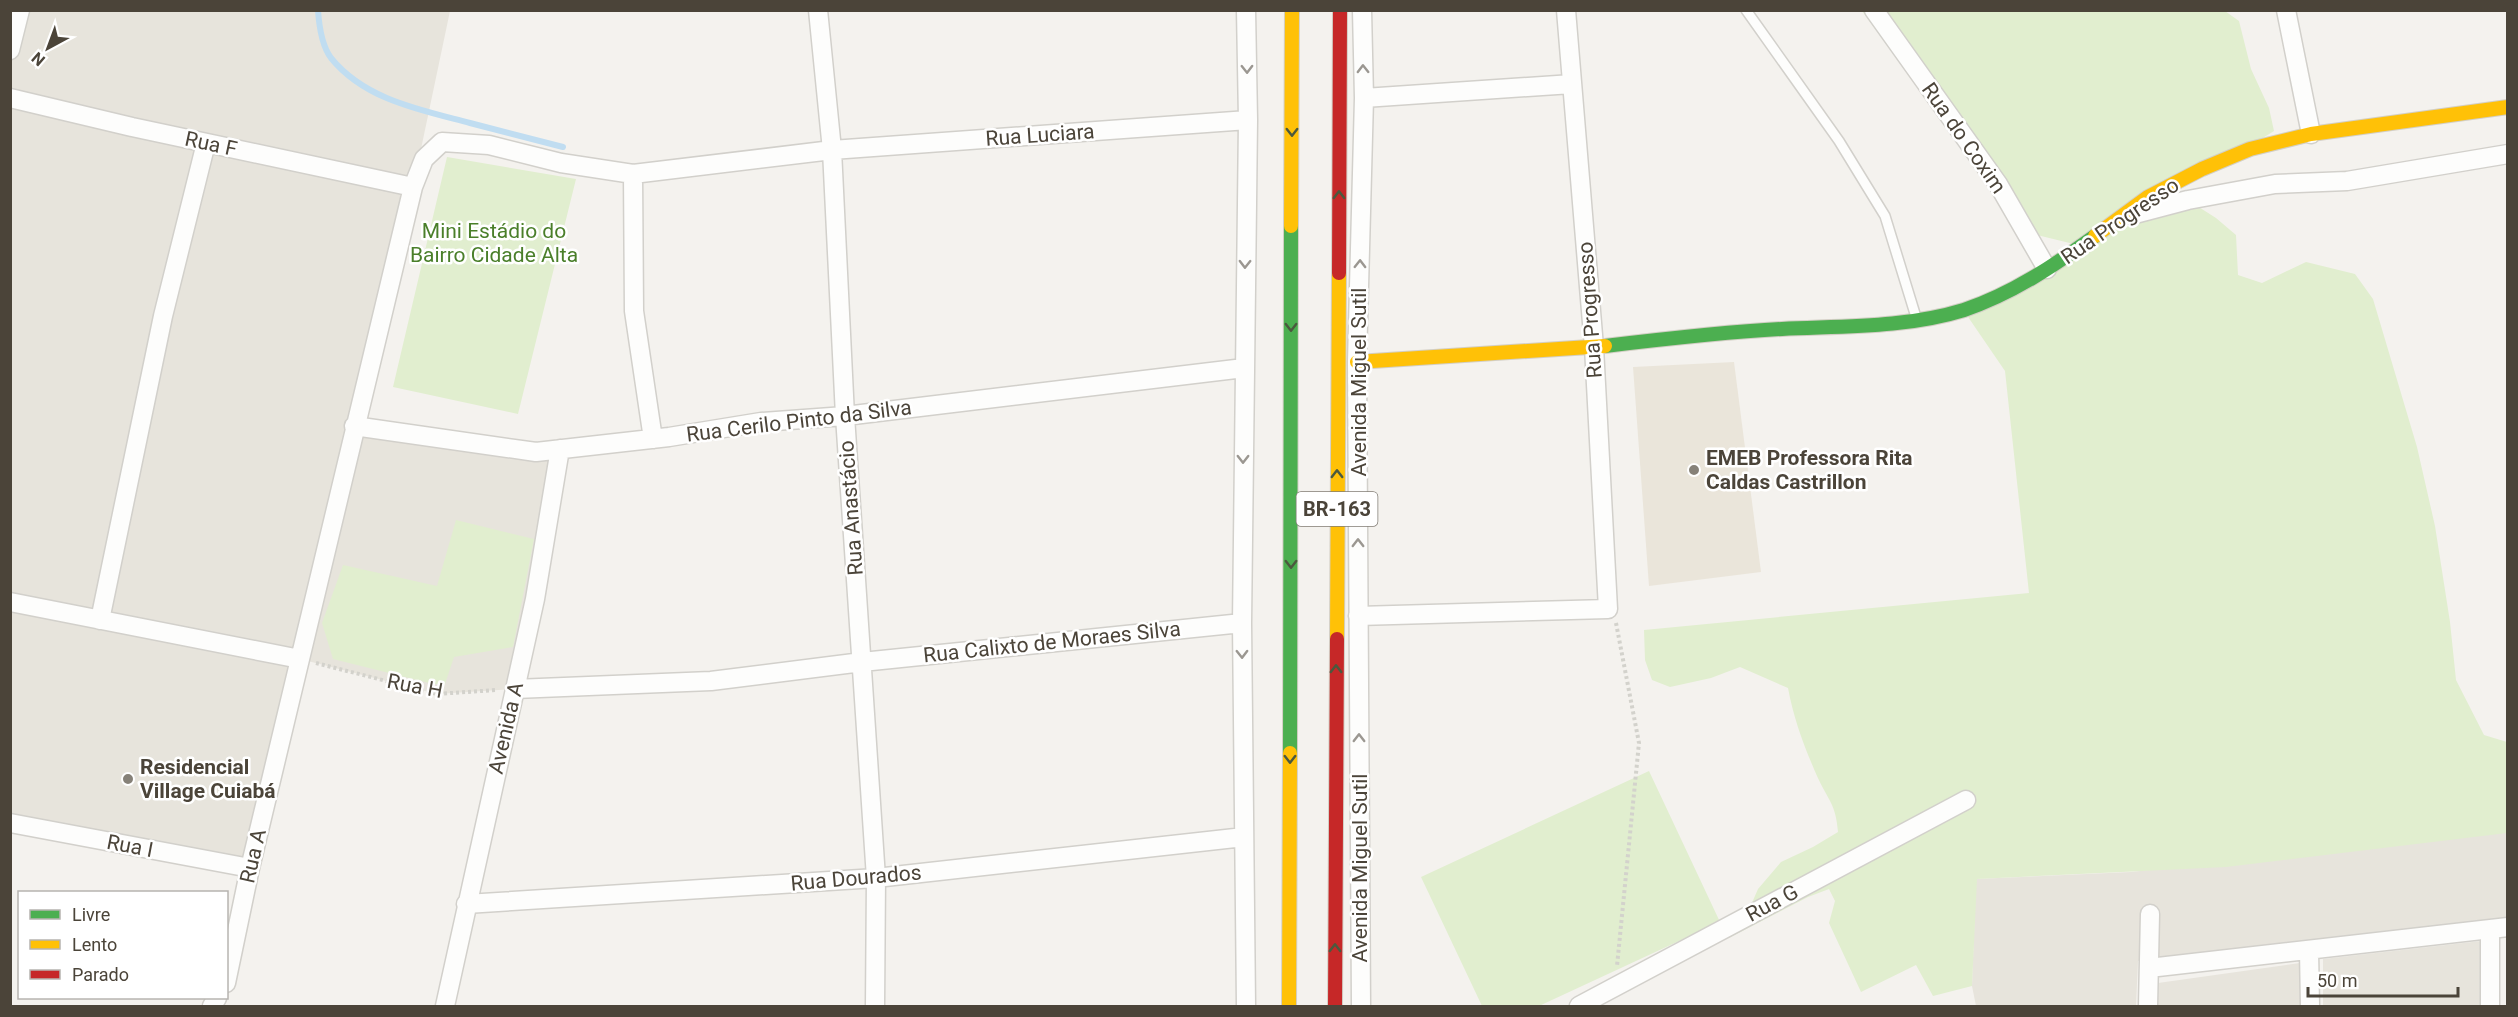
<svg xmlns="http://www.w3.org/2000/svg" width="2518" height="1017" font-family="Roboto,sans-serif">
  <rect width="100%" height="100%" fill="#f4f2ee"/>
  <!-- residential -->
  <path fill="#e7e4dc" d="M20 11H450L413 187 354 426 560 449 515 689 437 694 300 659 250 868 11 823 10 50Z
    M2507 831V921L2138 961 2136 1006H1976L1972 986 1976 879 2131 872Z
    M2481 941V1006H2323V959Z
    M2300 963V1006H2158V983Z"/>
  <!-- education -->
  <path fill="#eae5da" d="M1734 362 1761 572 1649 586 1633 367Z"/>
  <!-- green -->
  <path fill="#e1eecf" d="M1862 11H2225L2239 21 2251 69 2269 108 2274 131 2113 231 2194 204 2216 218 2236 235 2238 275 2262 283 2306 262 2355 274 2373 299 2417 447 2435 526 2450 622 2456 680 2484 735 2507 742V833L2226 867 1977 879 1972 986 1933 996 1916 965 1861 992 1829 923 1835 901 1829 889 1808 897 1729 938 1727 922 1748 912 1758 889 1781 862 1813 847 1838 832C1836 804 1828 800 1817 776 1804 746 1794 720 1788 688L1740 667 1711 678 1670 687 1652 680 1645 660 1644 630 2029 593 2005 371 1966 314 2090 248 2037 235 2008 210Z
    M447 157 576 179 518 414 393 387Z
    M456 520 534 539 513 647 454 657 445 684H433L333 659 322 623 343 565 437 586Z
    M1649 771 1720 922 1539 1006H1482L1421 877Z"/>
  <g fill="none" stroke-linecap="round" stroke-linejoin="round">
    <!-- stream -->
    <path stroke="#c0ddf1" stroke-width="6" d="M318 10C319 25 322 46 331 58 365 100 421 110 470 123 501 131 532 139 563 147"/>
    <defs>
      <path id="lane" d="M1746 10 1839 141 1885 216 1916 317"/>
      <path id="street" d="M818 10 832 150 845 416 876 878 875 1006
        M1246 10 1248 120 1242 623 1246 1006
        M1874 10 1998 184 2047 269
        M2286 10 2311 134
        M10 50 20 10
        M10 98 132 127 413 187
        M1364 98 1572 84
        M2131 215 2188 200 2275 184 2347 181 2508 154
        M354 426 536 452 669 437 761 422 845 416 1244 368
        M653 439 634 311 633 174 832 150 1248 120
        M10 602 300 659
        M1358 616 1608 609 1594 347 1566 10
        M100 620 163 316 206 143
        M515 689 711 681 862 662 1242 623
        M10 823 250 868
        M466 904 876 878 1244 837
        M2490 929V1006
        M2309 950 2310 1006
        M2149 968 2508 927
        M226 983 250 868 413 187 424 159 442 142 489 145 561 163 633 174
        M212 1006 217 998
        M445 1006 535 599 560 449
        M1361 1006 1357 362 1364 98 1362 10
        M1579 1006 1966 800
        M2148 1006 2150 914"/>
      <path id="fast" d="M1605 346C1664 339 1723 332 1782 329 1842 326 1906 328 1964 310 2012 294 2055 265 2095 236
        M1290 753 1291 226"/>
      <path id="slow" d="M1291 226 1292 10
        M2095 236 2148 197 2202 169 2250 149 2311 134 2508 107
        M1357 362 1605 346
        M1337 639 1339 273
        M1289 1006 1290 753"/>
      <path id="jam" d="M1339 273 1340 10
        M1335 1006 1337 639"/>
    </defs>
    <!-- lane casing -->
    <use href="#lane" stroke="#d2d0cb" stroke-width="12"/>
    <!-- street casing -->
    <use href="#street" stroke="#d2d0cb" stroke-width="21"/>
    <!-- fast casing -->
    <use href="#fast" stroke="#d3cfc5" stroke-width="16"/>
    <!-- slow casing -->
    <use href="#slow" stroke="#d3cfc5" stroke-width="16"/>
    <!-- jam casing -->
    <use href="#jam" stroke="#d3cfc5" stroke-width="16"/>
    <!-- path -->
    <path stroke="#d3d2cc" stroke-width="4" stroke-dasharray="3 3" stroke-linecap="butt" d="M1616 623 1639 743 1617 966
      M316 663 437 694 496 690"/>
    <!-- lane -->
    <use href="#lane" stroke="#fdfdfc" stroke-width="9"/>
    <!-- street -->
    <use href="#street" stroke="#fdfdfc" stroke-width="18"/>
    <!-- fast -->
    <use href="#fast" stroke="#4caf50" stroke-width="14"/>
    <!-- slow -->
    <use href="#slow" stroke="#ffc107" stroke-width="14"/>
    <!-- jam -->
    <use href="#jam" stroke="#c62828" stroke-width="14"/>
  </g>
  <!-- one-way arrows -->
  <defs><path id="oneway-chevron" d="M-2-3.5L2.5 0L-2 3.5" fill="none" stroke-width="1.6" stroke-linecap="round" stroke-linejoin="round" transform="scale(1.5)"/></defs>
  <g stroke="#9b9791">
    <use href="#oneway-chevron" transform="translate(1247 69) rotate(89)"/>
    <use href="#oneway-chevron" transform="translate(1363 69) rotate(-91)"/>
    <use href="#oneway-chevron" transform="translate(1245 264) rotate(91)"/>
    <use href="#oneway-chevron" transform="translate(1360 264) rotate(-89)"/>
    <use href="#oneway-chevron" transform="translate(1243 459) rotate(90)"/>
    <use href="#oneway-chevron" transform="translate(1358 543) rotate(-90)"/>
    <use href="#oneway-chevron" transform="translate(1242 654) rotate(89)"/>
    <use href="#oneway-chevron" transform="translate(1359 738) rotate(-90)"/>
  </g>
  <g stroke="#4b593e">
    <use href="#oneway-chevron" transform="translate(1292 132) rotate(90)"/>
    <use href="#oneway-chevron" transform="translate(1339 195) rotate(-90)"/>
    <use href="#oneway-chevron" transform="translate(1291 327) rotate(90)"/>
    <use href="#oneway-chevron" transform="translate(1337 474) rotate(-90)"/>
    <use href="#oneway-chevron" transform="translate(1291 564) rotate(90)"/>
    <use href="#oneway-chevron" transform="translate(1336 669) rotate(-90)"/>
    <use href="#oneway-chevron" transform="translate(1290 759) rotate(90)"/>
    <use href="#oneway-chevron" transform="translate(1335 948) rotate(-90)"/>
  </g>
  <!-- markers -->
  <g fill="#868178" stroke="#fff" stroke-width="2">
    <circle cx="1694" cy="470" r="6"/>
    <circle cx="128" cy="779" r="6"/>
  </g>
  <g text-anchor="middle" stroke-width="5" stroke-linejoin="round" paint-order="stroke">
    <!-- shield labels -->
    <rect fill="#fff" stroke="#817c74" stroke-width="1.5" x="1296.5" y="492" width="81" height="34" rx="4.5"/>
    <g font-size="20" font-weight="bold" fill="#4b4439">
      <text x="1337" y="516">BR-163</text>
    </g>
    <!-- street labels -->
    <g font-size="21" fill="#4b4439" stroke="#fff">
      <text transform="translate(1040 135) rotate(-4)" y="7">Rua Luciara</text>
      <text transform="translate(1964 138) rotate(55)" y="7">Rua do Coxim</text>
      <text transform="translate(211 144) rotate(12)" y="7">Rua F</text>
      <text transform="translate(2120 221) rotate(-34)" y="7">Rua Progresso</text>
      <text transform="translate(1590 310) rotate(-94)" y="7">Rua Progresso</text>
      <text transform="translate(1359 382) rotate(-90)" y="7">Avenida Miguel Sutil</text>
      <text transform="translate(799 421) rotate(-7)" y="7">Rua Cerilo Pinto da Silva</text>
      <text transform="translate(851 508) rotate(-94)" y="7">Rua Anastácio</text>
      <text transform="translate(1052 642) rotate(-6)" y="7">Rua Calixto de Moraes Silva</text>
      <text transform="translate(415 686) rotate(11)" y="7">Rua H</text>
      <text transform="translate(506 728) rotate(-77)" y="7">Avenida A</text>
      <text transform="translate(130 846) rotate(11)" y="7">Rua I</text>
      <text transform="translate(253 856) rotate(-77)" y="7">Rua A</text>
      <text transform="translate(1360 868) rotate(-90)" y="7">Avenida Miguel Sutil</text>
      <text transform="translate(856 878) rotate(-5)" y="7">Rua Dourados</text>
      <text transform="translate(1772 903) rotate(-28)" y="7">Rua G</text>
    </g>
    <!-- park labels -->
    <g font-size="21" fill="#4a7f2a" stroke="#fff">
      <text x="494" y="238">Mini Estádio do<tspan x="494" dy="24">Bairro Cidade Alta</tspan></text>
    </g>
    <!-- poi labels -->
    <g font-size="21" font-weight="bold" fill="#4b4439" stroke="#fff" text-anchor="start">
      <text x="1706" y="465">EMEB Professora Rita<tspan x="1706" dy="24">Caldas Castrillon</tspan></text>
      <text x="140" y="774">Residencial<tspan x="140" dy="24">Village Cuiabá</tspan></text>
    </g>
  </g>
  <!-- border -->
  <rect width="2518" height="1017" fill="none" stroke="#4b4439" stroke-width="24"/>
  <!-- legend -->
  <rect x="18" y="891" width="210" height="108" fill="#ffffff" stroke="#b7b4b0" stroke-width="1.5"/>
  <rect x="30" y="910" width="30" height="9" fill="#4caf50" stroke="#b7b4b0" stroke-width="1.5"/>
  <text x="72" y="921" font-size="18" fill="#4b4439">Livre</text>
  <rect x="30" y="940" width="30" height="9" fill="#ffc107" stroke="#b7b4b0" stroke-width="1.5"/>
  <text x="72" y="951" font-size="18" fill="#4b4439">Lento</text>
  <rect x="30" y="970" width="30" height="9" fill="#c62828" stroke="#b7b4b0" stroke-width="1.5"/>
  <text x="72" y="981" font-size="18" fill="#4b4439">Parado</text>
  <!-- north arrow -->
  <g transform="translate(48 48) rotate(221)" stroke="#ffffff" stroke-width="4.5" paint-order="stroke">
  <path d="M0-4.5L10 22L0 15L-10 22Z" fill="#4b4439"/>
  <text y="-9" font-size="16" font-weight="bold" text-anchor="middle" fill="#4b4439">N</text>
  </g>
  <!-- scale -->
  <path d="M2308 987v9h150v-9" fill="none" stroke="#4b4439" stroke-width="3"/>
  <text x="2317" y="987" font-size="18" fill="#4b4439" stroke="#ffffff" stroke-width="4.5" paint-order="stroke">50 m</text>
</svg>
